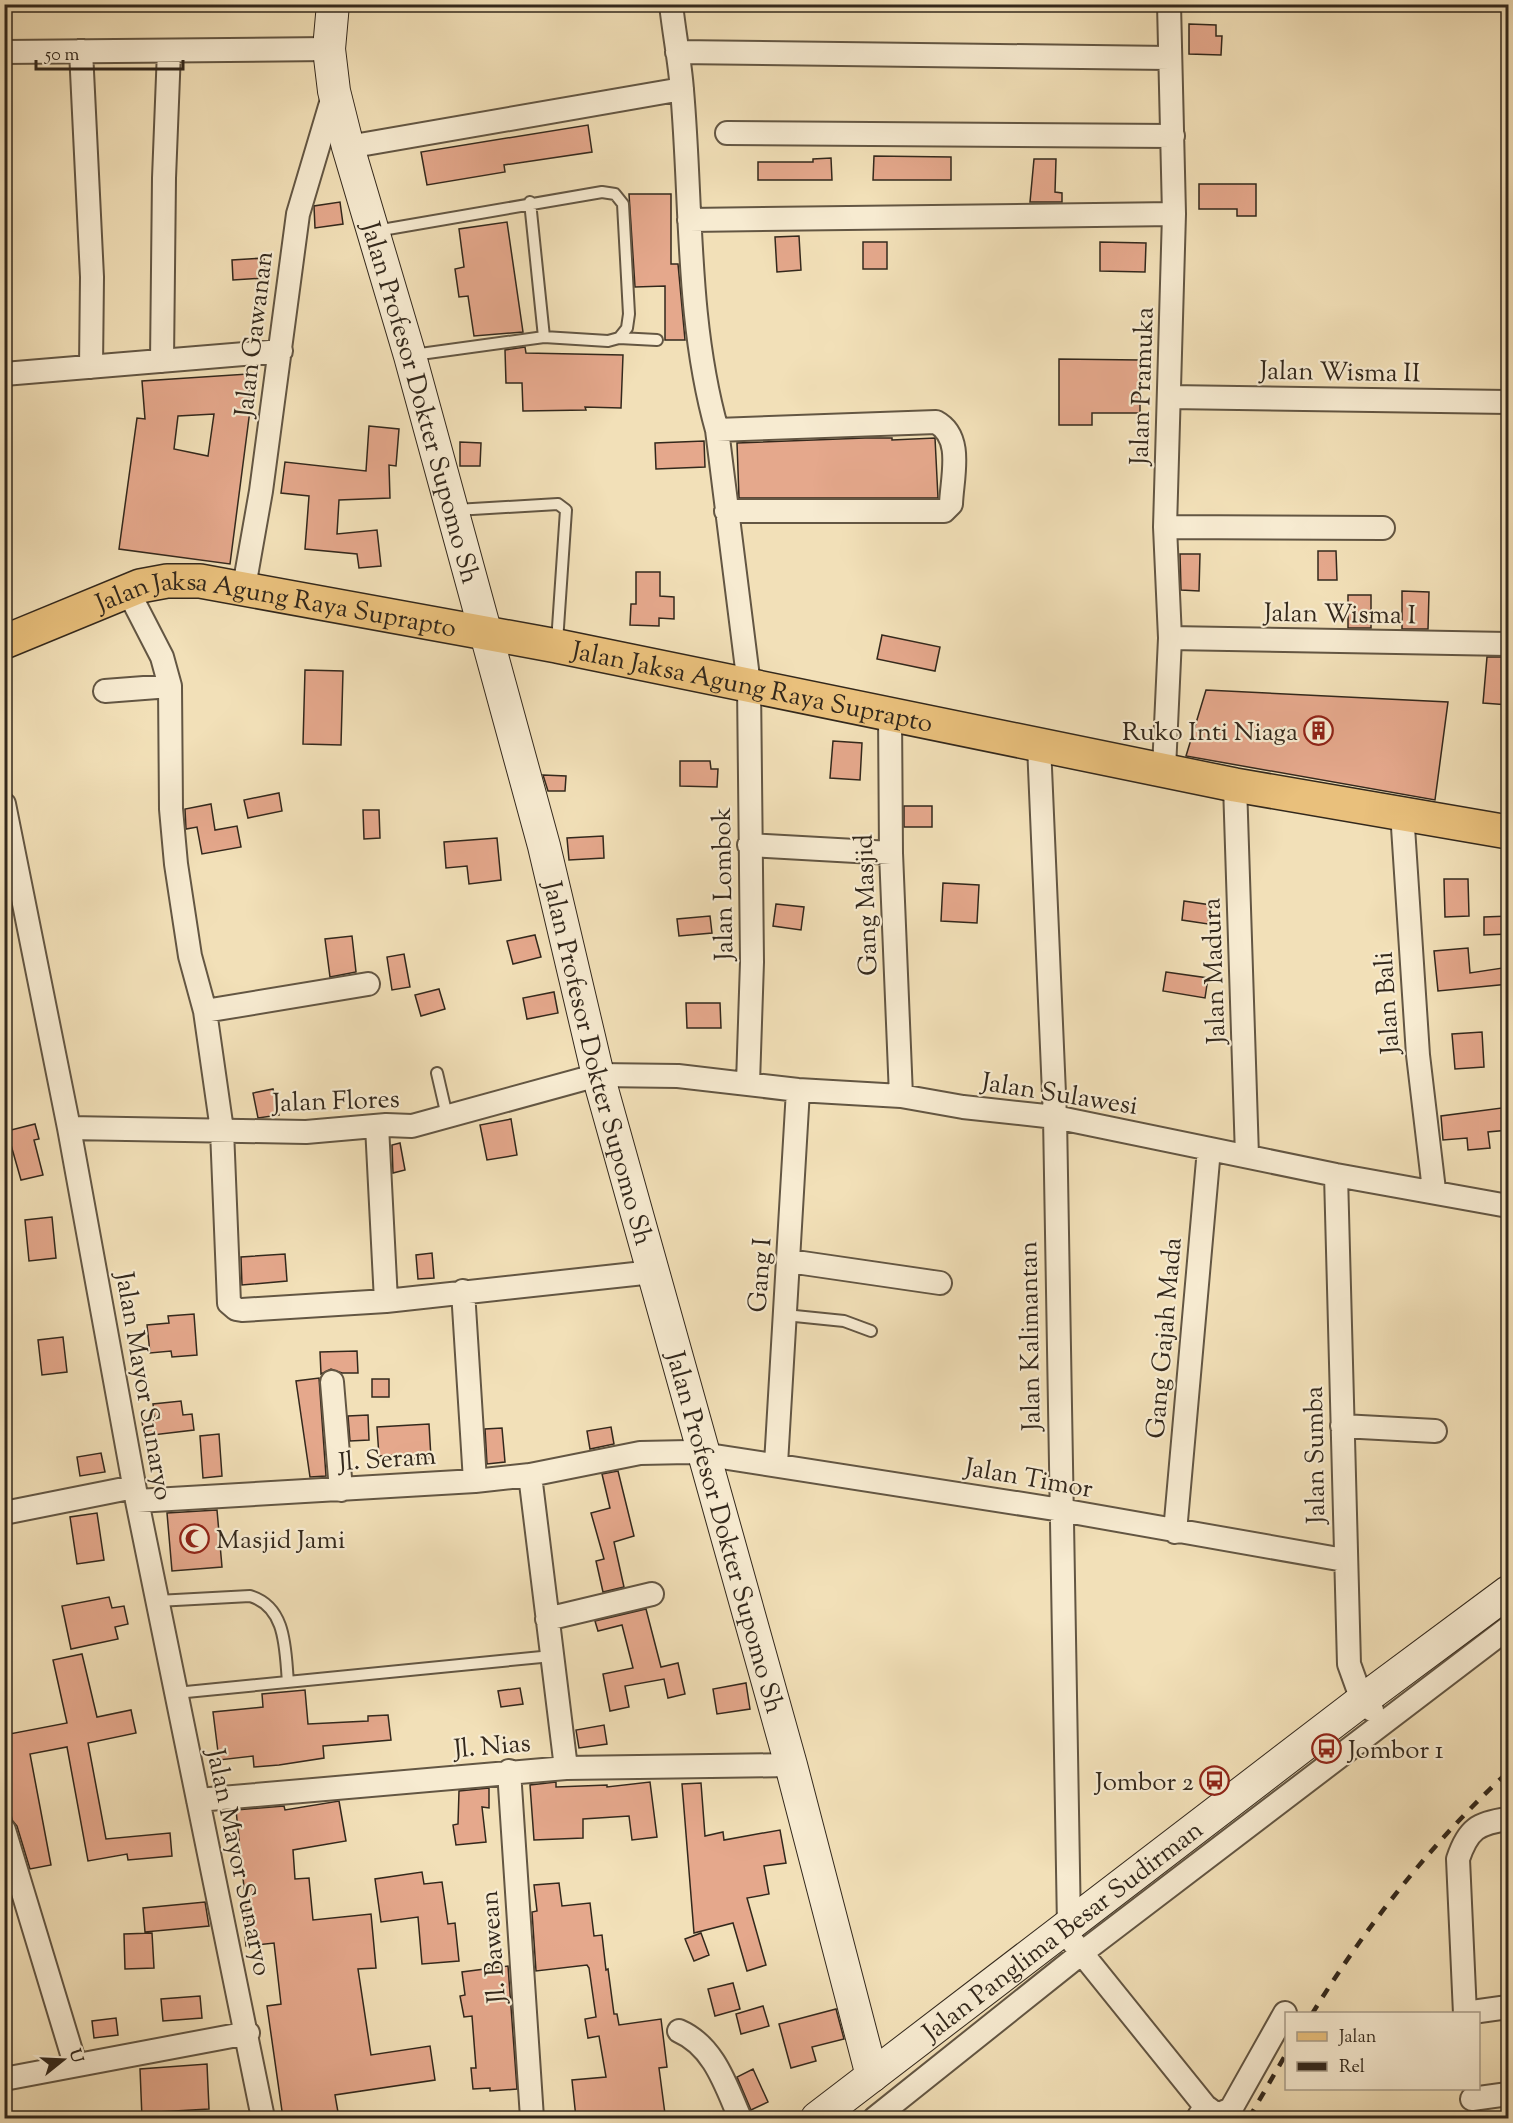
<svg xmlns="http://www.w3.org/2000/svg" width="1513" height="2123" font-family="'Sorts Mill Goudy',serif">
  <rect width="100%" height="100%" fill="#f2e0b8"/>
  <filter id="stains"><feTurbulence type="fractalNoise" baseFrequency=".00333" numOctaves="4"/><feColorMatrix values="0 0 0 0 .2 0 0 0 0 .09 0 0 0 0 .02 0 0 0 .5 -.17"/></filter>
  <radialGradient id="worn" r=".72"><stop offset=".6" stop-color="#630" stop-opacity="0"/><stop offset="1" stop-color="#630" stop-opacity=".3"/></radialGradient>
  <!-- building -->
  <path fill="#e5a88c" stroke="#33281c" stroke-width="1.5" fill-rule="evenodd" d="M1189 24 1216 25V36H1222L1221 55 1189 54Z
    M588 125 592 152 504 165 505 172 427 185 421 152Z
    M874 156 951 157V180H873Z
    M831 158 832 180H758V162H813V159Z
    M1034 159H1056L1055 192 1062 193V202H1030Z
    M1199 184H1256V216H1237V209H1199Z
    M629 194H671V264H678L685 340H665V286L635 287Z
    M340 202 343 224 315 228 314 206Z
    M507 222 523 332 474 336 468 296 459 297 455 269 464 267 459 229Z
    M799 236 801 270 777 272 775 237Z
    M863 242H887V269H863Z
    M1100 242 1146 243 1145 272 1100 271Z
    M264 258 266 278 233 280 232 260Z
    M525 347 526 353 623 355 621 408 585 407 586 410 523 411 522 383H506L505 350Z
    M1059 359 1140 360V413H1092V425H1059Z
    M248 374 250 410 230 564 119 549 137 418 145 419 142 381ZM214 414 208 456 174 449 178 416Z
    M369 426 399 429 396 466 389 465 390 498 339 500 337 534 377 530 381 566 359 568 357 554 305 549 309 496 281 493 285 462 366 471Z
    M865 438H892V440L935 438 938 498H739L737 443Z
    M704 441 705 467 656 469 655 443Z
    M460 442 481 443 480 466H460Z
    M1318 551H1336L1337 580H1318Z
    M1180 554H1200L1199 591 1181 590Z
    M636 572H660V596L674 597V619L659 618V626L630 625 631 604H636Z
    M1402 591 1429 592 1428 629H1402Z
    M1348 595H1371V628H1348Z
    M882 635 940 647 935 671 877 659Z
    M1487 657H1502V666H1509V705L1483 703Z
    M305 670 343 671 341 745 303 744Z
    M1206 690 1448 702 1435 800 1186 756Z
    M833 741 862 743 860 780 830 778Z
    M680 761H710L711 769H718L717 787 680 786Z
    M543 775 566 776 565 791H548Z
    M279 793 282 811 248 818 244 800Z
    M211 804 215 830 237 826 241 847 202 854 197 827 186 829 185 809Z
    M904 806H932V827H904Z
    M363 810H379L380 838 364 839Z
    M603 836 604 858 569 860 567 838Z
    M497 838 501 880 469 884 467 866 446 868 444 842Z
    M1444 879H1468L1469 916 1445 917Z
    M943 883 979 885 977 923 941 921Z
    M1184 901 1211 905 1208 924 1182 920Z
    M776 904 804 907 801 930 773 926Z
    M710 916 712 933 679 936 677 919Z
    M1509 916V934L1484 935V917Z
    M535 935 541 957 513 964 507 941Z
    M352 936 356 972 330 977 325 939Z
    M1468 948 1470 973 1509 967V984L1438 991 1434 951Z
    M404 954 410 987 392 990 387 957Z
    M1166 972 1208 978 1205 998 1163 991Z
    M439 989 445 1009 421 1016 415 995Z
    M554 992 558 1013 527 1019 523 998Z
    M686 1003H720L721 1028H687Z
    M1482 1032 1484 1067 1455 1069 1452 1034Z
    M273 1089 279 1115 258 1118 253 1093Z
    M1509 1107V1130L1488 1132 1490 1148 1468 1150 1467 1138 1443 1140 1441 1116Z
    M511 1119 517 1155 487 1160 480 1125Z
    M35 1124 39 1139 34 1140 43 1175 21 1180 7 1131Z
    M400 1143 405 1170 393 1173 392 1145Z
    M52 1217 56 1258 29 1261 25 1220Z
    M432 1253 434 1278 418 1279 416 1255Z
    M285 1254 287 1281 242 1285 241 1257Z
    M194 1314 197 1355 172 1357 171 1351 150 1353 147 1325 169 1323 168 1316Z
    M63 1337 67 1372 42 1375 38 1340Z
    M357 1351 358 1373H342L331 1369 321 1374 320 1352Z
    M319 1378 326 1476 310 1477 296 1381Z
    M372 1379H389V1397H372Z
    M181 1401 183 1415 192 1414 194 1430 144 1436 142 1421 155 1420 153 1404Z
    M368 1415 369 1440 350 1441 348 1416Z
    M429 1424 431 1458 403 1459V1455L379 1456 377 1427Z
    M611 1427 614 1444 590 1449 587 1431Z
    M502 1428 505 1462 487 1464 485 1429Z
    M219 1434 222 1476 203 1478 200 1436Z
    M101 1453 105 1472 80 1476 77 1457Z
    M618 1471 634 1536 614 1542 624 1587 603 1592 596 1561 604 1559 591 1513 610 1508 602 1474Z
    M217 1510 222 1567 172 1571 167 1513Z
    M97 1513 104 1560 77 1564 70 1517Z
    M109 1597 112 1608 124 1606 128 1624 115 1627 118 1639 71 1649 62 1606Z
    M646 1609 661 1667 678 1663 685 1694 668 1698 664 1679 625 1686 629 1707 610 1711 603 1674 633 1668 622 1625 598 1631 595 1621Z
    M82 1654 97 1717 131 1710 136 1733 88 1743 106 1839 170 1833 172 1856 128 1860 127 1854 88 1861 67 1747 30 1754 51 1865 30 1869 17 1826 12 1820 4 1779V1735L67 1723 53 1660Z
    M746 1683 750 1709 717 1714 713 1689Z
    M520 1688 523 1704 501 1707 498 1691Z
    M305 1690 308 1724 368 1721V1716L388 1715 391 1740 323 1746 324 1758 279 1765 254 1767 253 1756 219 1760 213 1712 263 1707 262 1694Z
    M604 1725 607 1744 579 1748 576 1730Z
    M556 1782V1787L607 1785V1787L650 1782 657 1837 632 1840 629 1816 583 1819V1838L534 1840 530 1785Z
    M701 1783 705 1836 723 1832 724 1840 780 1830 786 1863 764 1866 769 1894 747 1898 766 1965 747 1971 733 1923 694 1933 682 1784Z
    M489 1788V1808L482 1807 486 1842 456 1845 453 1825 458 1824 459 1791Z
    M339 1801 346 1841 293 1850 295 1879 309 1878 313 1920 371 1914 376 1968 358 1969 371 2055 430 2046 435 2080 335 2095 339 2118H283L267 2006 281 2004 274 1943 246 1946 244 1926H248L236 1810 284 1806 285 1810Z
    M422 1872 424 1884 442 1882 448 1924 455 1923 459 1961 422 1964 418 1917 381 1922 375 1879Z
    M559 1883 562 1906 590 1903 594 1936 602 1935 606 1970 608 1969 614 2014H617L619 2025 661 2019 667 2067 659 2068 665 2114 644 2118 643 2112 576 2118 572 2080 606 2077 599 2036 588 2038 585 2019 596 2017 589 1968 587 1965 536 1971 532 1912 537 1911 534 1885Z
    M205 1902 209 1926 145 1932 143 1908Z
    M152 1933 154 1968 125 1969 124 1934Z
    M701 1933 709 1955 694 1961 685 1939Z
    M508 1966 517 2089 490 2091V2088L473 2089 471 2068H476L472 2016 464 2017 460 1996 465 1995 462 1972Z
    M733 1983 740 2009 715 2016 708 1989Z
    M200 1996 202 2018 163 2021 161 1999Z
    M763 2006 769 2026 741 2034 736 2014Z
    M836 2009 844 2039 812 2047 816 2061 791 2068 779 2024Z
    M116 2018 118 2035 94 2038 92 2021Z
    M207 2064 209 2109 158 2112V2118H142L140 2069Z
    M753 2069 768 2102 751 2110 737 2077Z"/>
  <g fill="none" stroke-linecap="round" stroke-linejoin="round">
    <defs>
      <path id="lane" d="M530 202 544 337
        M376 231 602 192 615 194 623 204 629 314 627 328 619 338 608 341 544 337 413 355
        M619 338 657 340
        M456 510 558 504 566 510 557 642
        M437 1073 447 1116
        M785 1315 844 1321 871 1331
        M157 1601 250 1596C287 1607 285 1650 288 1682
        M176 1693 552 1656"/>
      <path id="street" d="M671 4C674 33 680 62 682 90 692 204 686 320 717 430L749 685 752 962 748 1083
        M81 51 92 277 91 367
        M4 52 329 49
        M677 52 1170 58
        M727 133 1173 136
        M348 147 682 89
        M689 220 1174 214
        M162 361 164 178 169 51
        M4 374 281 351
        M1170 397 1508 402
        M717 430 936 422C964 437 952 477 951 504L944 511H726
        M1165 527 1383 528
        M244 587 261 491 298 214 334 93
        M128 591 162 657 170 686 171 809 176 864 190 956 205 1011 222 1130 229 1303 236 1309 242 1310 386 1301 653 1272
        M1170 638 1508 644
        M105 691 170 686
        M890 712 891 853 901 1096
        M1039 745 1055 1117 1069 1927
        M1164 769 1170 638 1165 527 1174 214 1169 4
        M1235 785 1247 1156
        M4 804 69 1128 137 1501 263 2118
        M1402 812 1418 1055 1434 1190
        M749 845 891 853
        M205 1011 368 984
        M377 1126 386 1301
        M69 1128 306 1132 386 1125 412 1126 598 1075 678 1076 798 1090 901 1096 963 1107 1055 1117 1336 1175 1508 1206
        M1336 1175 1349 1664 1358 1689 1372 1710
        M789 1261 940 1283
        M463 1291 475 1481
        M332 1382 341 1490
        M1342 1426 1435 1431
        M776 1464 798 1090
        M530 1475 566 1768
        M137 1501 475 1481 530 1475 640 1453 689 1452 1061 1510 1344 1560
        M4 1513 134 1487
        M1175 1532 1209 1149
        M547 1619 652 1594
        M509 1771 532 2118
        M198 1800 566 1768 791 1765
        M4 1830 75 2064
        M1072 1941 1205 2106 1198 2118
        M1465 2013 1508 2007
        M1465 2014 1458 1859C1468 1829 1478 1823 1508 1819
        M679 2031C714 2046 726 2086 740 2118
        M4 2079 248 2033
        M1472 2099 1508 2094
        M1205 2106 1217 2115 1231 2109 1285 2013
        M875 2118 1083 1952 1508 1628"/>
      <g id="secondary">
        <path id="s1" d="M333 4 329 49 334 91 348 147 410 356 544 846 598 1075 791 1765 872 2076"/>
        <path id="s2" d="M817 2118 1364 1699 1508 1592"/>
      </g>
      <g id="primary">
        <path id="s3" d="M4 642 140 586 167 581H200L557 646 1235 785 1508 832"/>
      </g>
    </defs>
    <!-- lane casing -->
    <use href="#lane" stroke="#635643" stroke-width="14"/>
    <!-- street casing -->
    <use href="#street" stroke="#635643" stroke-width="26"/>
    <!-- secondary casing -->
    <use href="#secondary" stroke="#33281c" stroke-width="34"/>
    <!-- primary casing -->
    <use href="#primary" stroke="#33281c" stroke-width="36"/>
    <!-- lane -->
    <use href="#lane" stroke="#f7ebd1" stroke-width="10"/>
    <!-- street -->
    <use href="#street" stroke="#f7ebd1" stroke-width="22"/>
    <!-- secondary -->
    <use href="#secondary" stroke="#f7ebd1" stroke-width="32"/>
    <!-- primary -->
    <use href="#primary" stroke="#e9c07c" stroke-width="33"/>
    <!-- rail -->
    <path stroke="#33281c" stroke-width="4.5" stroke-dasharray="10 10" stroke-linecap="butt" d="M1312 2014C1366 1926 1433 1841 1508 1772
      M1249 2118 1286 2054"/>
  </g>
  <!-- icons -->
  <defs>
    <symbol id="building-ring" viewBox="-11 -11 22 22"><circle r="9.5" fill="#f7ebd1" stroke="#8f2418" stroke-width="1.5"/><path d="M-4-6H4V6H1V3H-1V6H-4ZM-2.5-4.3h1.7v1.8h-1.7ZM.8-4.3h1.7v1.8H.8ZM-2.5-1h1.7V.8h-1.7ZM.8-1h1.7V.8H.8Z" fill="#8f2418"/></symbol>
    <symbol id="mosque-ring" viewBox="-11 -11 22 22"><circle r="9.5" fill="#f7ebd1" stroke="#8f2418" stroke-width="1.5"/><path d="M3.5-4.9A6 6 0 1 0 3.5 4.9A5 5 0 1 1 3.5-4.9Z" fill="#8f2418"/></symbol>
    <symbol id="bus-ring" viewBox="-11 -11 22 22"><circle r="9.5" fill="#f7ebd1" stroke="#8f2418" stroke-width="1.5"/><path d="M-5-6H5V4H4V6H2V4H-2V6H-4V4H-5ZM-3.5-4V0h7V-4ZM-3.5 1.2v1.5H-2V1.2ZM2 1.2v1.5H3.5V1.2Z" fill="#8f2418"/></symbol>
  </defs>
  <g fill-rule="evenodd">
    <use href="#building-ring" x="1302" y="714" width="33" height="33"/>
    <use href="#mosque-ring" x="178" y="1522" width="33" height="33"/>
    <use href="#bus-ring" x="1310" y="1732" width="33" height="33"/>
    <use href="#bus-ring" x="1198" y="1764" width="33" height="33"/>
  </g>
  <g text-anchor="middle" stroke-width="4.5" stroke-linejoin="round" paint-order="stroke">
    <!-- street labels -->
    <g font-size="26" fill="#33281c" stroke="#f7ebd1">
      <text transform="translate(253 334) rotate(-83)" y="9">Jalan Gawanan</text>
      <text transform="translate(1340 371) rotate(1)" y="9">Jalan Wisma II</text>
      <text transform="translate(1141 386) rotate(-88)" y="9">Jalan Pramuka</text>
      <text dy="9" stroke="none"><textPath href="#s1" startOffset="411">Jalan Profesor Dokter Supomo Sh</textPath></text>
      <text transform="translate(1340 613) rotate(1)" y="9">Jalan Wisma I</text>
      <text dy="9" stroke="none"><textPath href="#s3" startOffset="284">Jalan Jaksa Agung Raya Suprapto</textPath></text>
      <text dy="9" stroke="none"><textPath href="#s3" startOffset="770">Jalan Jaksa Agung Raya Suprapto</textPath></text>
      <text transform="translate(722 884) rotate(-91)" y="9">Jalan Lombok</text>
      <text transform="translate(865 905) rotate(-92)" y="9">Gang Masjid</text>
      <text transform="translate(1213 971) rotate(-92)" y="9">Jalan Madura</text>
      <text transform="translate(1386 1003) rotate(-94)" y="9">Jalan Bali</text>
      <text dy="9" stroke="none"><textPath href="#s1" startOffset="1095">Jalan Profesor Dokter Supomo Sh</textPath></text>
      <text transform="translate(1060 1093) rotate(9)" y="9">Jalan Sulawesi</text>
      <text transform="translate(336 1100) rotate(-2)" y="9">Jalan Flores</text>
      <text transform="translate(759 1275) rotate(-86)" y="9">Gang I</text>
      <text transform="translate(1029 1336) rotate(-91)" y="9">Jalan Kalimantan</text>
      <text transform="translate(1163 1338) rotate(-85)" y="9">Gang Gajah Mada</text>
      <text transform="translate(145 1386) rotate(80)" y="9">Jalan Mayor Sunaryo</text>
      <text transform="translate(1314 1455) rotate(-91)" y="9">Jalan Sumba</text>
      <text transform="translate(387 1458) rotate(-4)" y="9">Jl. Seram</text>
      <text transform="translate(1029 1477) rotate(10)" y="9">Jalan Timor</text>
      <text dy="9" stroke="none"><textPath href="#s1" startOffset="1581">Jalan Profesor Dokter Supomo Sh</textPath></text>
      <text transform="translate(492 1745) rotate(-5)" y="9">Jl. Nias</text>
      <text transform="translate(240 1862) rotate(78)" y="9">Jalan Mayor Sunaryo</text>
      <text dy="9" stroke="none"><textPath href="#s2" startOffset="309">Jalan Panglima Besar Sudirman</textPath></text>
      <text transform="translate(492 1947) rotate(-94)" y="9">Jl. Bawean</text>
    </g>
    <!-- poi labels -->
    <g font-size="26" fill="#33281c" stroke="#f7ebd1" text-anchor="end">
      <text x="1298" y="740">Ruko Inti Niaga</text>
      <text x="216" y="1548" text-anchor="start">Masjid Jami</text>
      <text x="1348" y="1758" text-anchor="start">Jombor 1</text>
      <text x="1194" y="1790">Jombor 2</text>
    </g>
  </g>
  <!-- margin -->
  <rect width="1513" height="2123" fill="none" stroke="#f2e0b8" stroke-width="24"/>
  <rect x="6" y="6" width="1501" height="2111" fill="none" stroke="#33281c" stroke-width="3"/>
  <rect x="12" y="12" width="1489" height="2099" fill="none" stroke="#33281c" stroke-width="1.5"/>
  <!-- legend -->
  <rect x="1285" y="2012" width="195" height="78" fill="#f7ebd1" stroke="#a99d89" stroke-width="1.5"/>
  <rect x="1297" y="2032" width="30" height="9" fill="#e9c07c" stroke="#a99d89" stroke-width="1.5"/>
  <text x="1339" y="2042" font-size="18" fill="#33281c">Jalan</text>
  <rect x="1297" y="2062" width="30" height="9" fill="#33281c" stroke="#a99d89" stroke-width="1.5"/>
  <text x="1339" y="2072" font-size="18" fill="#33281c">Rel</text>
  <!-- north arrow -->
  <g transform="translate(63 2060) rotate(72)" stroke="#f7ebd1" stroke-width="4.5" paint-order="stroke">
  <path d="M0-4.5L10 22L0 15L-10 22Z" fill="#33281c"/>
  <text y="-9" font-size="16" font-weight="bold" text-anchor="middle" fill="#33281c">U</text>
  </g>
  <!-- scale -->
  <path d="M36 60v9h147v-9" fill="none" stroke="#33281c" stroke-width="3"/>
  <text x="45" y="60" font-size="18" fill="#33281c" stroke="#f7ebd1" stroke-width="4.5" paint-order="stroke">50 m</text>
  <rect width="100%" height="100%" filter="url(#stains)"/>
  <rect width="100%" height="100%" fill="url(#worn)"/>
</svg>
